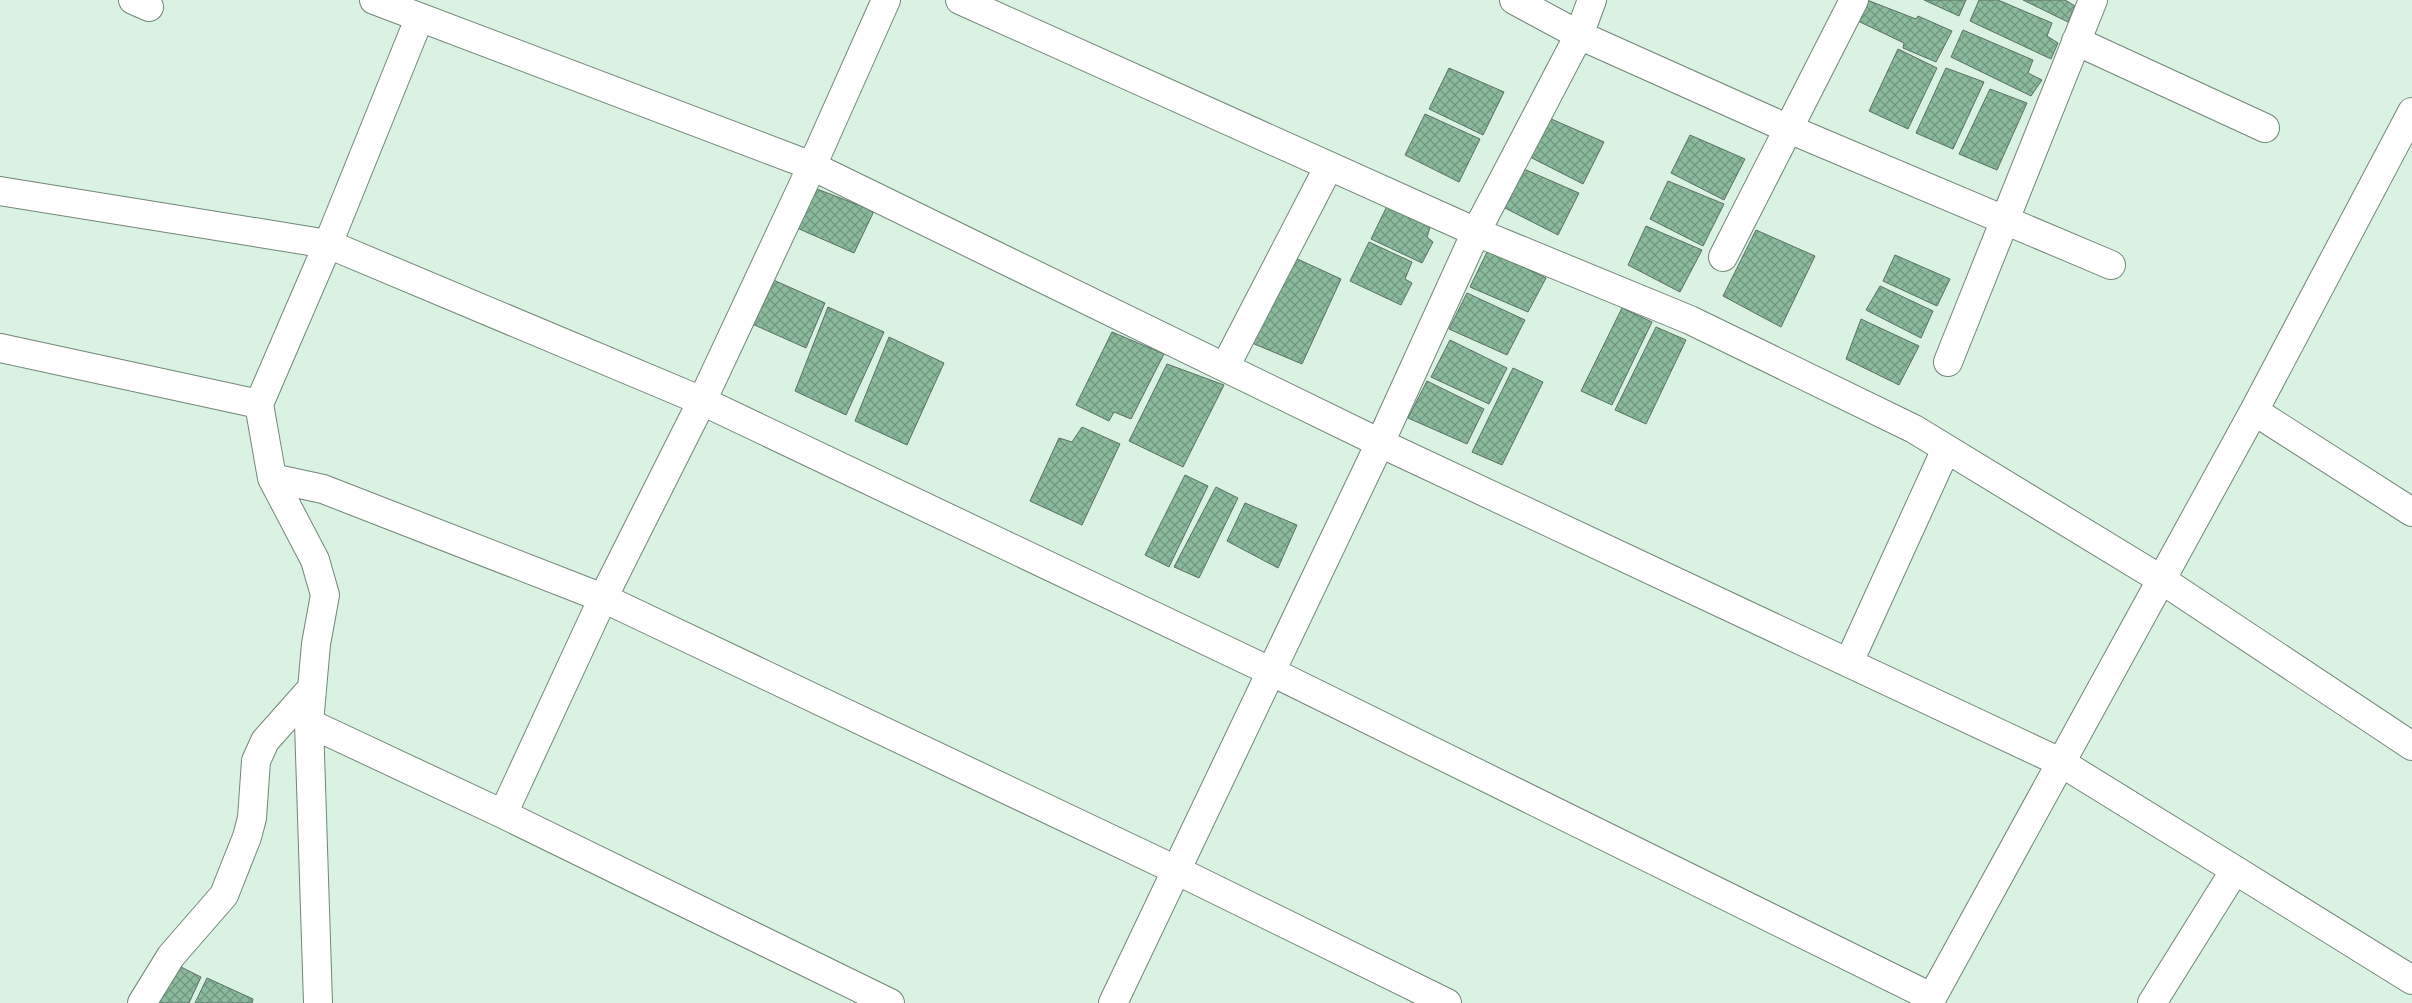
<svg xmlns="http://www.w3.org/2000/svg" width="2412" height="1003" font-family="Bitter,serif">
  <defs>
    <pattern id="building-cross-hatch" width="8" height="8" patternUnits="userSpaceOnUse" patternTransform="scale(1.25)"><rect width="8" height="8" fill="#8ab99b"/><path d="M0 0l8 8M0 8l8-8" fill="none" stroke="#70977e"/></pattern>
  </defs>
  <rect width="100%" height="100%" fill="#d9f2e2"/>
  <!-- building -->
  <path fill="url(#building-cross-hatch)" stroke="#5b7163" d="M1867 0 1916 19 1918 16 1952 31 1936 62 1903 48 1904 43 1858 21Z
    M1924 0H1966L1959 16Z
    M1979 0H1998L2052 23 2047 36 2058 43 2051 59 1970 21Z
    M2023 0H2065L2075 6 2068 22Z
    M1963 30 2033 60 2028 73 2042 80 2031 96 1951 57Z
    M1898 49 1937 68 1908 129 1869 111Z
    M1449 68 1504 92 1483 135 1429 109Z
    M1946 68 1984 82 1953 149 1916 133Z
    M1990 89 2027 103 1997 170 1959 154Z
    M1425 114 1480 139 1459 182 1405 155Z
    M1549 118 1604 142 1583 184 1530 157Z
    M1690 135 1745 159 1724 200 1671 173Z
    M1524 169 1579 193 1558 235 1505 208Z
    M1668 181 1724 204 1703 246 1650 219Z
    M817 189 874 211 854 253 797 228Z
    M1390 200 1432 221 1427 237 1433 242 1422 263 1371 239Z
    M1646 226 1702 250 1680 292 1628 265Z
    M1756 230 1815 256 1781 327 1723 296Z
    M1369 242 1412 262 1405 279 1412 283 1401 305 1350 281Z
    M1488 250 1546 278 1528 312 1470 287Z
    M1895 255 1950 279 1937 306 1883 281Z
    M1293 257 1341 279 1302 364 1252 343Z
    M769 278 825 303 806 348 750 323Z
    M1880 286 1933 311 1921 338 1866 310Z
    M1467 293 1525 320 1507 355 1449 329Z
    M828 307 884 332 846 415 795 391Z
    M1622 308 1652 322 1612 405 1581 391Z
    M1861 319 1919 346 1899 385 1846 359Z
    M1656 327 1686 340 1646 424 1615 410Z
    M1112 332 1164 354 1131 419 1114 412 1109 421 1076 405Z
    M889 337 944 363 907 445 855 421Z
    M1450 340 1507 368 1489 404 1431 377Z
    M1167 364 1224 385 1183 467 1129 441Z
    M1513 368 1543 382 1502 465 1472 452Z
    M1427 381 1484 409 1467 444 1408 418Z
    M1082 427 1120 444 1082 525 1030 501 1059 438 1072 442Z
    M1185 475 1208 486 1169 567 1145 555Z
    M1216 487 1238 498 1199 578 1174 567Z
    M1245 503 1297 525 1278 568 1227 541Z
    M175 964 201 977 189 1003H156Z
    M207 978 253 999 252 1003H195Z"/>
  <g fill="none" stroke-linecap="round" stroke-linejoin="round">
    <defs>
      <path id="street" d="M133 0 149 7
        M374 0 812 166 1380 443 2060 762 2235 870
        M960 0 1476 232 1690 320 1914 429 2162 580 2412 746
        M1514 0 1579 35 1789 129 2111 265
        M2076 41 2265 128
        M0 191 328 244 702 401 1272 672 1931 997
        M1723 257 1854 0
        M0 348 259 404
        M1948 362 2093 0
        M1225 367 1329 166
        M2254 411 2412 512
        M272 478 323 489 603 598 1178 871 1447 1003
        M1849 662 1946 449
        M309 723 503 814 890 1003
        M503 814 603 598 702 401 812 166 886 0
        M142 1003 171 956 224 895 247 837 252 818 256 761 265 741 312 688
        M318 1003 309 723 316 644 325 595 315 560 272 478 259 404 328 244 419 19
        M1113 1003 1380 443 1476 232 1579 35 1592 0
        M1929 1003 2254 411 2412 112
        M2152 1003 2235 870 2412 980"/>
    </defs>
    <!-- street casing -->
    <use href="#street" stroke="#708677" stroke-width="30"/>
    <!-- street -->
    <use href="#street" stroke="#fff" stroke-width="28"/>
  </g>
</svg>
